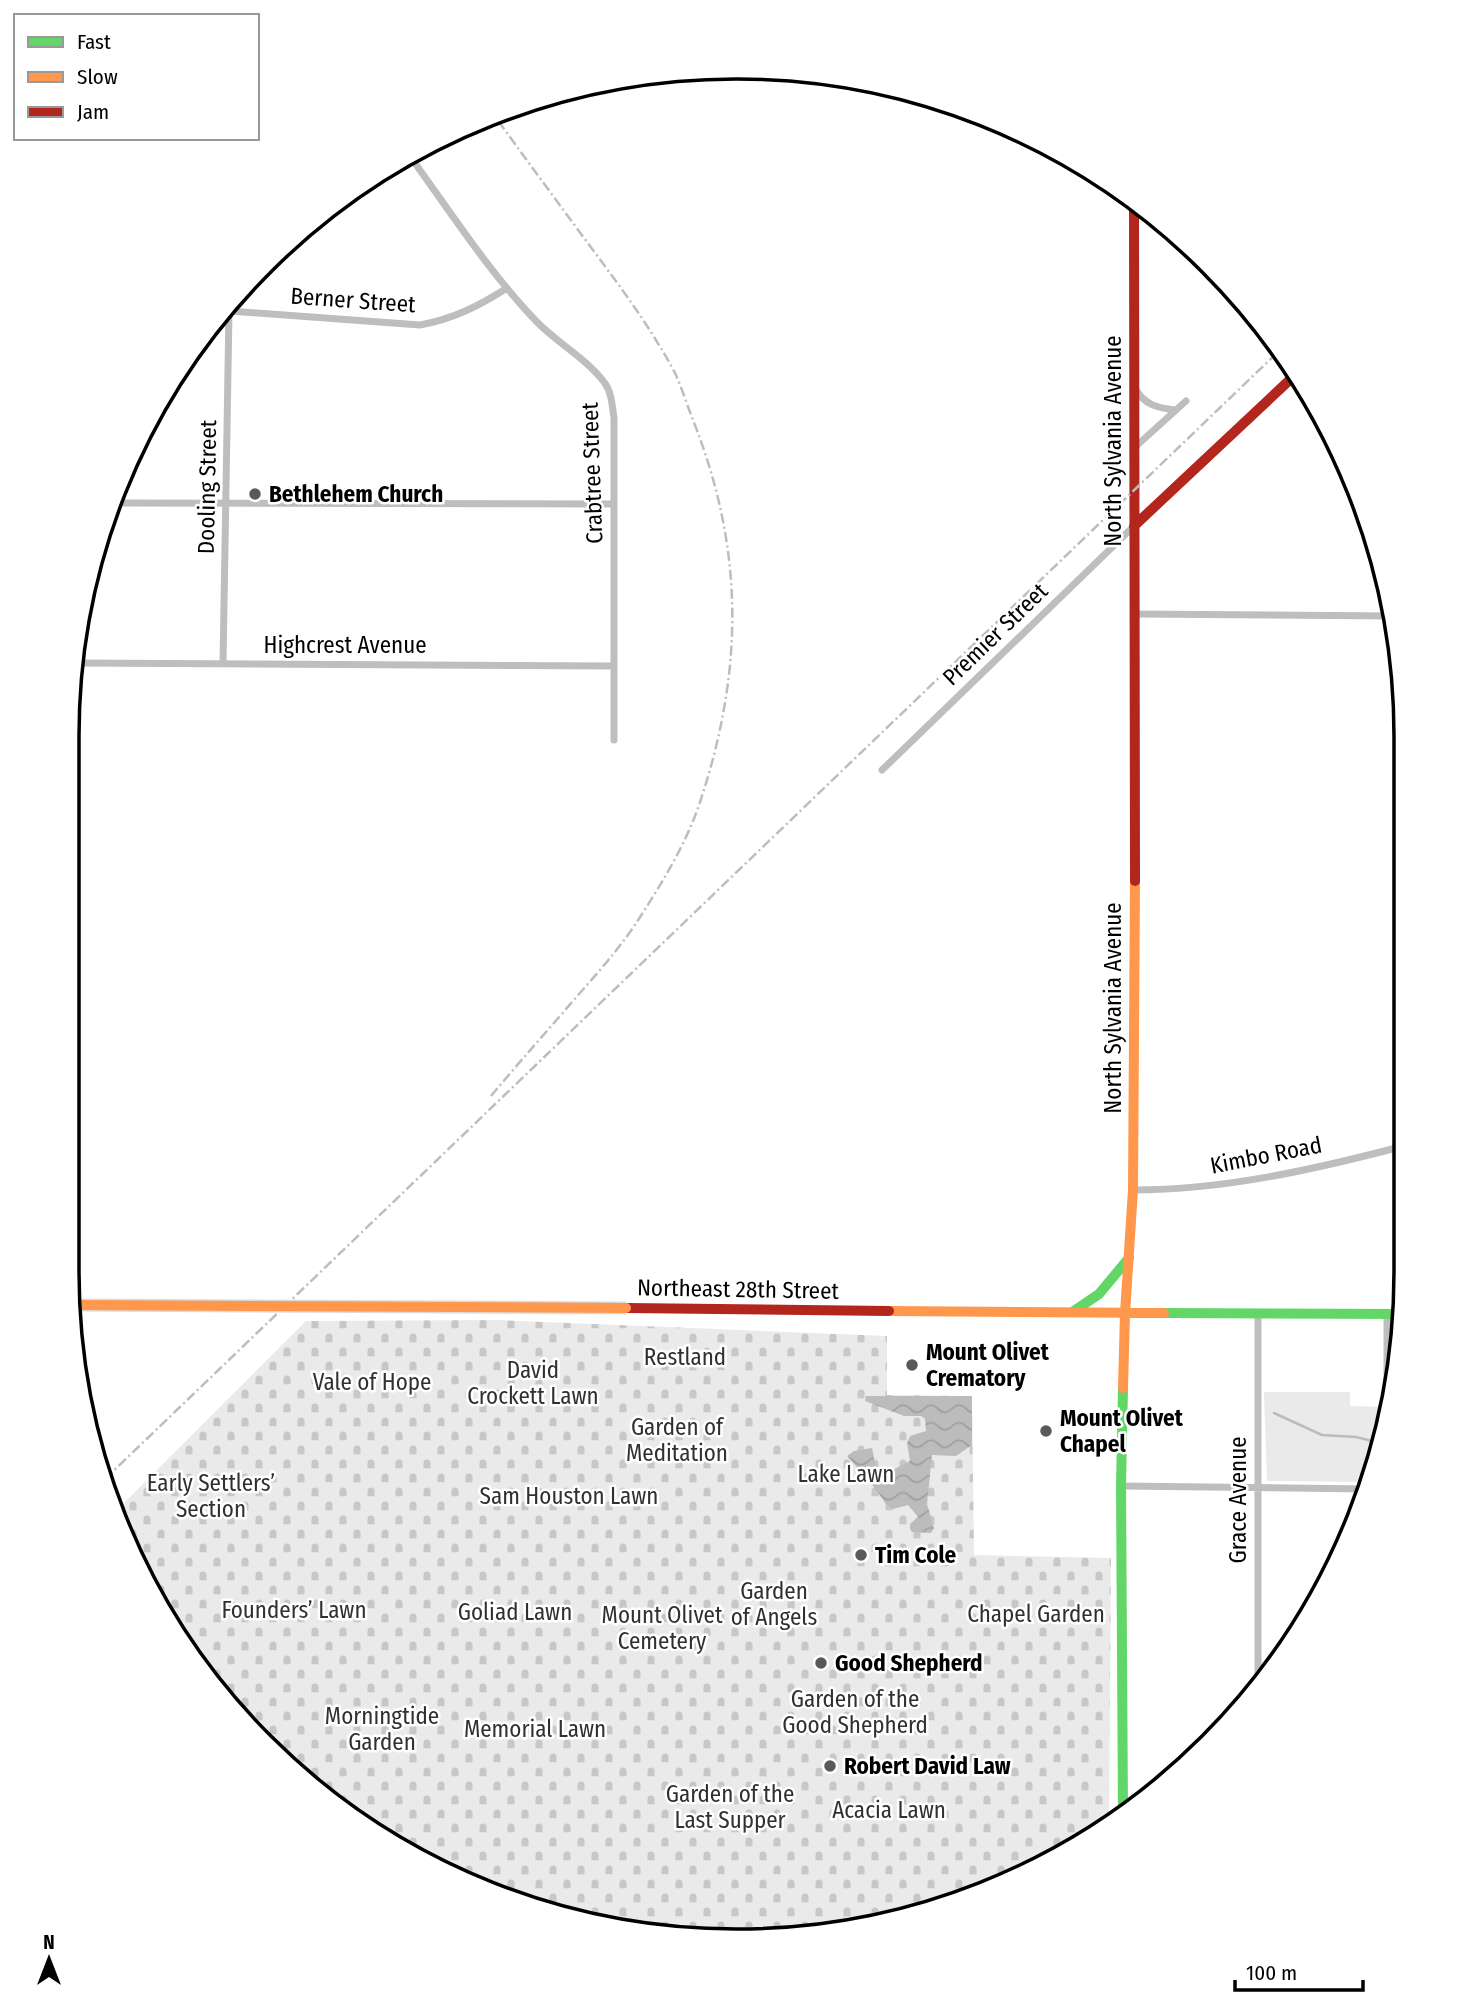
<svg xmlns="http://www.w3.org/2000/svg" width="1473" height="2008" font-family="'Fira Sans Condensed',sans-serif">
  <defs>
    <pattern id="cemetery-stones" width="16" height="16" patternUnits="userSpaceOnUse" patternTransform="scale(1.75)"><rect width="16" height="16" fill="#eaeaea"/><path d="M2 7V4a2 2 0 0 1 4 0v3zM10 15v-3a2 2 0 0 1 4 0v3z" fill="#c7c7c7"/></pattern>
    <pattern id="water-waves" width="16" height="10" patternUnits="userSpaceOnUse" patternTransform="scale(1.75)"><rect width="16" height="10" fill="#bcbcbc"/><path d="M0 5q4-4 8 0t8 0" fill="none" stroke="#a0a0a0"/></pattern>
  </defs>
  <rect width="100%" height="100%" fill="#fff"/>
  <!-- green -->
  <path fill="#eaeaea" d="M1264 1392H1350V1406L1390 1407 1384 1445 1370 1482 1267 1481Z"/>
  <!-- cemetery -->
  <path fill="url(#cemetery-stones)" d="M495 1320 887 1336V1395L972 1396 974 1555 1111 1558 1109 1823 993 1890 824 1936 606 1929 441 1873 295 1775 179 1643 118 1509 306 1321Z"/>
  <!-- water -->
  <path fill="url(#water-waves)" d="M866 1396H972V1445L956 1456 932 1455 927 1504 934 1528 931 1533 912 1532 910 1529V1524L918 1517 908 1505 893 1509 886 1504 871 1483 847 1456 854 1451 872 1448 877 1473 881 1476 910 1461 907 1443 910 1436 926 1431 925 1419 921 1416H904L865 1401Z"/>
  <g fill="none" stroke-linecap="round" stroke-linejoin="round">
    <!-- stream -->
    <path stroke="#bcbcbc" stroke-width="2.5" d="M1274 1413 1322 1435 1356 1437 1380 1443"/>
    <!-- street -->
    <path stroke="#bebebe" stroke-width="7" d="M409 155C450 211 488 271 536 321 557 343 586 358 604 382 612 392 612 406 614 418V740
      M230 311 420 325C453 319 479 306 507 288
      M1135 388C1144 405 1158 408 1175 410
      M1134 448 1186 401
      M116 503 614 504
      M1134 614 1392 616
      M76 663 614 666
      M223 664 229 311
      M882 770 1134 526
      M1133 1190C1225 1190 1316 1169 1404 1146
      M1387 1314V1425
      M1121 1486 1367 1489
      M1258 1687V1313"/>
    <!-- fast -->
    <path stroke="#63d668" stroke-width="10" d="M1074 1311 1099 1294 1129 1258
      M1164 1313 1405 1314
      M1123 1815 1121 1486 1123 1388"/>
    <!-- slow -->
    <path stroke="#ff974d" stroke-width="10" d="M889 1311 1164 1313
      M1123 1388 1125 1313 1133 1190 1135 881"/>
    <!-- jam -->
    <path stroke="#b3261e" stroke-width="10" d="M1134 201 1135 881
      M1134 526 1295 375
      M626 1308 889 1311"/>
    <!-- rail -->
    <path stroke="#bdbdbd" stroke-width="2.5" stroke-dasharray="10 3.5 2 3.5" stroke-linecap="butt" d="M491 1096C520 1061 550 1028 579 994 602 968 624 943 642 914 665 878 688 840 701 799 744 668 744 549 693 420 687 405 682 388 675 373 650 326 619 285 587 242 556 200 525 158 494 115
      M105 1479 1280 350"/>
    <defs>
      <path id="slow-bridge" d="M71 1305 626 1308"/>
    </defs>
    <!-- slow-bridge casing -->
    <use href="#slow-bridge" stroke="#dbdbdb" stroke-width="13" stroke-linecap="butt"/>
    <!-- slow-bridge -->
    <use href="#slow-bridge" stroke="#ff974d" stroke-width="10"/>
  </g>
  <!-- markers -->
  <g fill="#595959" stroke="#fff" stroke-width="2.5">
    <circle cx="255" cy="494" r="7"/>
    <circle cx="912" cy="1365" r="7"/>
    <circle cx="1046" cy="1431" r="7"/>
    <circle cx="861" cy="1555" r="7"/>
    <circle cx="821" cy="1663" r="7"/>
    <circle cx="830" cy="1766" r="7"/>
  </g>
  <g text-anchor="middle" stroke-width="5" stroke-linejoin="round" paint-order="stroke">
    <!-- street labels -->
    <g font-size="23" fill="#000" stroke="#fff">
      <text transform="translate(353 300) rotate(4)" y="8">Berner Street</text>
      <text transform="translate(1113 441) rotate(-90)" y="8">North Sylvania Avenue</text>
      <text transform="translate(592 473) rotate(-92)" y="8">Crabtree Street</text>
      <text transform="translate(207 487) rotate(-89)" y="8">Dooling Street</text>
      <text transform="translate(995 634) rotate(-44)" y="8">Premier Street</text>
      <text x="345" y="653">Highcrest Avenue</text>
      <text transform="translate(1113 1008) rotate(-90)" y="8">North Sylvania Avenue</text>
      <text transform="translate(1266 1155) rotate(-11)" y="8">Kimbo Road</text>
      <text transform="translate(738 1289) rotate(1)" y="8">Northeast 28th Street</text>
      <text transform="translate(1238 1500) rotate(-90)" y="8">Grace Avenue</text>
    </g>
    <!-- poi labels -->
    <g font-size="23" font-weight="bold" fill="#000" stroke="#fff" text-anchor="start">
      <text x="269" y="502">Bethlehem Church</text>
      <text x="926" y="1360">Mount Olivet<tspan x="926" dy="26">Crematory</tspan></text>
      <text x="1060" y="1426">Mount Olivet<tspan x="1060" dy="26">Chapel</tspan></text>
      <text x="875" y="1563">Tim Cole</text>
      <text x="835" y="1671">Good Shepherd</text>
      <text x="844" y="1774">Robert David Law</text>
    </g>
    <!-- park labels -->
    <g font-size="23" fill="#303030" stroke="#fff">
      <text x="685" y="1365">Restland</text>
      <text x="533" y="1378">David<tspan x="533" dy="26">Crockett Lawn</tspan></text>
      <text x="372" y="1390">Vale of Hope</text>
      <text x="677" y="1435">Garden of<tspan x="677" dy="26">Meditation</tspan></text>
      <text x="846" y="1482">Lake Lawn</text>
      <text x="211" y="1491">Early Settlers’<tspan x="211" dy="26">Section</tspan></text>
      <text x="569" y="1504">Sam Houston Lawn</text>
      <text x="774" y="1599">Garden<tspan x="774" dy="26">of Angels</tspan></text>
      <text x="294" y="1618">Founders’ Lawn</text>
      <text x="515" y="1620">Goliad Lawn</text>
      <text x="1036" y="1622">Chapel Garden</text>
      <text x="662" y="1623">Mount Olivet<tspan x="662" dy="26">Cemetery</tspan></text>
      <text x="855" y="1707">Garden of the<tspan x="855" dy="26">Good Shepherd</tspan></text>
      <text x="382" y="1724">Morningtide<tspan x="382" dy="26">Garden</tspan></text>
      <text x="535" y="1737">Memorial Lawn</text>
      <text x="730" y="1802">Garden of the<tspan x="730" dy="26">Last Supper</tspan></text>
      <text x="889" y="1818">Acacia Lawn</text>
    </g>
  </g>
  <!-- crop -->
  <path d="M0 0H1473V2008H0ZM736 79H737A657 657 0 0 1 1394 736V1272A657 657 0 0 1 737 1929H736A657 657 0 0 1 79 1272V736A657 657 0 0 1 736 79Z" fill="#fff" fill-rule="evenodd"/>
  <path fill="none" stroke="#000" stroke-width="3.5" d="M736 79H737A657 657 0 0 1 1394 736V1272A657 657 0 0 1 737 1929H736A657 657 0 0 1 79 1272V736A657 657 0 0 1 736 79Z"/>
  <!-- legend -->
  <rect x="14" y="14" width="245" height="126" fill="#ffffff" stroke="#999999" stroke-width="2"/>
  <rect x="28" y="37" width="35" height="10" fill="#63d668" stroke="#999999" stroke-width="2"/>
  <text x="77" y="49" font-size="21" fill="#000000">Fast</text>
  <rect x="28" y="72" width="35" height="10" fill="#ff974d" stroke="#999999" stroke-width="2"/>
  <text x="77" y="84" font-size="21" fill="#000000">Slow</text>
  <rect x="28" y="107" width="35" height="10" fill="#b3261e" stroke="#999999" stroke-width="2"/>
  <text x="77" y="119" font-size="21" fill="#000000">Jam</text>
  <!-- north arrow -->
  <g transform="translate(49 1959)" stroke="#ffffff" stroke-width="5" paint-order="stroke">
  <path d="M0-5L12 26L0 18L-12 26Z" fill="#000000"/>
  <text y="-10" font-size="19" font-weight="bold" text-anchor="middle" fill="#000000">N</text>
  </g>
  <!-- scale -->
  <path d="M1235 1980v10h128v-10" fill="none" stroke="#000000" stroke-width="3.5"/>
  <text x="1246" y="1980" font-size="21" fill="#000000" stroke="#ffffff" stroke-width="5" paint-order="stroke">100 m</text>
</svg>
